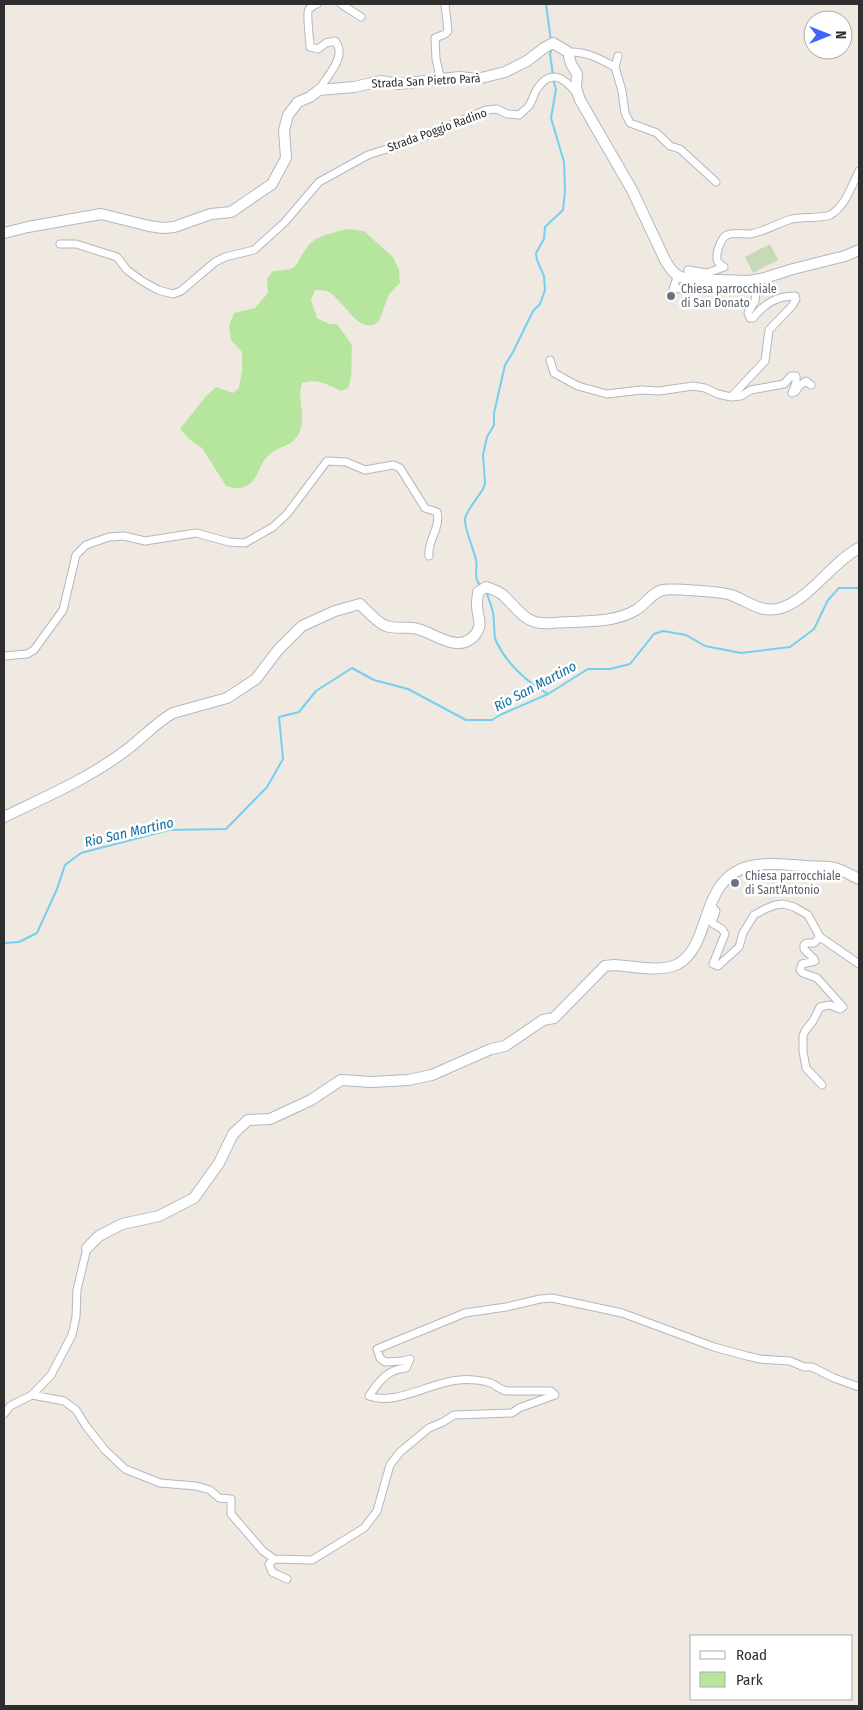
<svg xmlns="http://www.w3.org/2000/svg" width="863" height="1710" font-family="'Fira Sans Condensed',sans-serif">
  <rect width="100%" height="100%" fill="#efe9e1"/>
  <!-- green -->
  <path fill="#b6e59e" d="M346 229 364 231 393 257 399 270 400 283 389 294 379 321C360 339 342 297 327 291 323 290 318 290 315 290L311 300 317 318 329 324H337L352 345C351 357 353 379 348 388L341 391C329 385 316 378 302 383 297 398 305 412 301 428 295 449 278 444 267 457 259 465 258 479 248 485 240 490 234 488 226 486L202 448 189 439 180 429 206 396 216 387 233 393 239 388 242 371V352L231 340 229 326 234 313 255 308 268 293 267 278 273 271C304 270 293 263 309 245 317 235 334 233 346 229Z"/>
  <!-- cemetery -->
  <path fill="#c8d9b8" d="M770 244 778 260 753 273 745 257Z"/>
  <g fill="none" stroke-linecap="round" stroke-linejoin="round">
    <!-- stream -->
    <path stroke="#75cff0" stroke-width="2" d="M546 4 551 41
      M552 48 550 54 553 75
      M480 585C473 578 478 569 476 560 474 549 464 529 465 519 466 511 479 496 483 489L485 483 483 455 487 437 494 425V413L505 365 513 352 533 311 540 304 545 290 544 276 537 260 536 253 544 239 545 227 563 210 565 191 564 162 551 118 556 89 553 80
      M486 591C488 598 492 606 493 613 495 622 493 633 496 641 507 664 527 682 548 694
      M4 943 19 942 37 933 57 889 65 865 81 853 169 830 226 829 267 787 283 759 279 717 299 712 316 691 352 668 374 680 408 689 466 720H492L500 715 548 694 588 669H610L630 664 654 634 663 631 686 635 705 646 741 653 790 647 814 629 828 600 839 588H859"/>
    <defs>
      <path id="street" d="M317 4C316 4 310 8 309 9 306 13 310 39 310 47L318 49 326 43 335 41C348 57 327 75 319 90
        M341 4 361 17
        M445 4 448 31 445 34 435 38 436 59 439 72 441 77 446 78
        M568 52C586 51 600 59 615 67L622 91 625 113 630 123 657 133 670 146 680 149 716 182
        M615 67 618 56
        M60 244H76L117 257 127 270 142 281 158 290 173 294 181 291 215 262 225 257 254 250 284 223 319 182 368 155 418 139 486 110 497 109 507 114 519 115C523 111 528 108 530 104 533 99 534 93 537 89 551 68 565 78 577 94
        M688 279V270L707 273 724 267C721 265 717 263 717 259 716 252 721 238 727 235 732 232 742 234 749 234 765 232 777 223 792 219 802 217 824 218 830 215 845 207 852 185 859 171
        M676 280 673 289 729 286 731 282
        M550 360 554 373 578 386 607 394 641 390 659 391 693 386 705 388 718 394 731 397 765 361 769 330 792 306 796 299 795 296C776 296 764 304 753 318H750L748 313 755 301 756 291 748 286H729
        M731 397 741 396 751 390 784 384 791 376H796V383L792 393 796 391 799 386 806 381 811 385
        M4 656 27 654 34 650 63 610 76 555 86 545 109 537 124 536 145 541 196 533 229 542 245 543 273 527 287 514 327 461 346 462 365 470 393 465 400 468 425 508 437 512C441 528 427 541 429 556
        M710 904 716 911 712 923 722 929 725 934 713 964 718 966 739 947 743 933 754 915 765 909 775 905 783 904 794 907 808 915 820 937 814 943H807L804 945V949L814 959 815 961 802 964 800 970 803 973 817 978 843 1007 840 1009 830 1005 820 1007 813 1021 805 1031 803 1036V1051L806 1068 822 1085
        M820 937 859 964
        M32 1395 51 1375 72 1335 76 1317 77 1290 87 1248
        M4 1414 10 1406 32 1395 64 1401 76 1410 86 1426 105 1450 125 1469 160 1483 196 1486 210 1490 219 1498 231 1499V1514L263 1551 274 1559
        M287 1579 272 1572 269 1564 274 1559 312 1560 364 1528 377 1511 390 1465 400 1452 429 1428 443 1422 454 1415 512 1413 519 1408 555 1395 551 1391H507C501 1390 498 1387 493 1384 484 1380 468 1379 459 1380 431 1382 396 1406 369 1396 379 1381 388 1369 406 1368L410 1359 402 1361 385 1362 380 1358 377 1349 465 1313 506 1307 540 1299 552 1298 622 1313 714 1347 747 1356 760 1359 790 1361 804 1367H812L834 1378 859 1387"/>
      <path id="secondary" d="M4 233 28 227 101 214 149 226 163 228 174 227 211 214 231 212 272 184 286 158 284 130 288 115 298 102 310 97 319 90 354 87 381 81 399 84 459 77 477 79 505 72 527 61 544 48 553 43 568 52 571 64 577 74 576 88 580 100 632 190 665 260C671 270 675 277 688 279L748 281 761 279 793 269 845 256 859 250
        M4 817C45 797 88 779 125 751 142 739 155 723 173 713L227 698 256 679 278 650 302 626 335 611 360 604C365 609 379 624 386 626 394 629 404 627 413 628 432 630 456 655 474 636 485 624 476 616 477 603 477 599 478 595 478 592L486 587C492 589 498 591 503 595 515 606 525 623 542 623 551 624 560 622 569 622 592 621 615 622 636 610 645 605 652 592 663 590 669 588 724 592 731 595 748 601 761 614 781 608 810 599 831 563 859 548
        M87 1248 99 1236 122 1224 159 1216 194 1198 219 1163 233 1134 248 1120 270 1119 311 1100 341 1080 372 1082 408 1080 432 1075 491 1049 505 1046 543 1020 554 1018 605 966 614 965C633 966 660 973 678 964 701 951 703 917 715 895 733 858 769 863 805 866 814 867 826 866 835 868 843 870 852 876 859 879"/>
    </defs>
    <!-- street casing -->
    <use href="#street" stroke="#b4b7c1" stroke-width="9"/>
    <!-- secondary casing -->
    <use href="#secondary" stroke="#b4b7c1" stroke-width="12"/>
    <!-- street -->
    <use href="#street" stroke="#fff" stroke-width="7"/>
    <!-- secondary -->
    <use href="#secondary" stroke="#fff" stroke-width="10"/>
  </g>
  <!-- markers -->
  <g fill="#6b7280" stroke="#fff" stroke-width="2">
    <circle cx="671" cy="296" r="5"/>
    <circle cx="735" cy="883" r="5"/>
  </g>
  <g text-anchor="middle" stroke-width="5" stroke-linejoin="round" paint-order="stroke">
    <!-- street labels -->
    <g font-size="12" fill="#2e2e2e" stroke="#fff">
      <text transform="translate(426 81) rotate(-3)" y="4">Strada San Pietro Parà</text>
      <text transform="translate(437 130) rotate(-20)" y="4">Strada Poggio Radino</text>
    </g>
    <!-- worship labels -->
    <g font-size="12" fill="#5b616d" stroke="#fff" text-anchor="start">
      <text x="681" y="293">Chiesa parrocchiale<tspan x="681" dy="14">di San Donato</tspan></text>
      <text x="745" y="880">Chiesa parrocchiale<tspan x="745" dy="14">di Sant'Antonio</tspan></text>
    </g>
    <!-- water labels -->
    <g font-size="14" font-style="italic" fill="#0d6fa3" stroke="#fff">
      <text transform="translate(535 686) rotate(-28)" y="5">Rio San Martino</text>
      <text transform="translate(129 832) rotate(-13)" y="5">Rio San Martino</text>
    </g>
  </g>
  <!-- border -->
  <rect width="863" height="1710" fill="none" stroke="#2e2e2e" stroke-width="10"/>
  <!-- legend -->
  <rect x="690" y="1635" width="162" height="65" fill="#ffffff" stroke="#ababab"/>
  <rect x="700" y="1651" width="25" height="8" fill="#ffffff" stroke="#ababab"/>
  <text x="736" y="1660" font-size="15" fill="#2e2e2e">Road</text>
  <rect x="700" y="1672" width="25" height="15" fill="#b6e59e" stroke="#ababab"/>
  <text x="736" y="1685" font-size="15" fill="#2e2e2e">Park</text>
  <!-- north arrow -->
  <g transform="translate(828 35) rotate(90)"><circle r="24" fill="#ffffff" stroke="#ababab"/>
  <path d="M0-4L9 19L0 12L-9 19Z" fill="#4264fb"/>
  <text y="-8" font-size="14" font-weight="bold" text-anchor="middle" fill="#2e2e2e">N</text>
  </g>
</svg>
